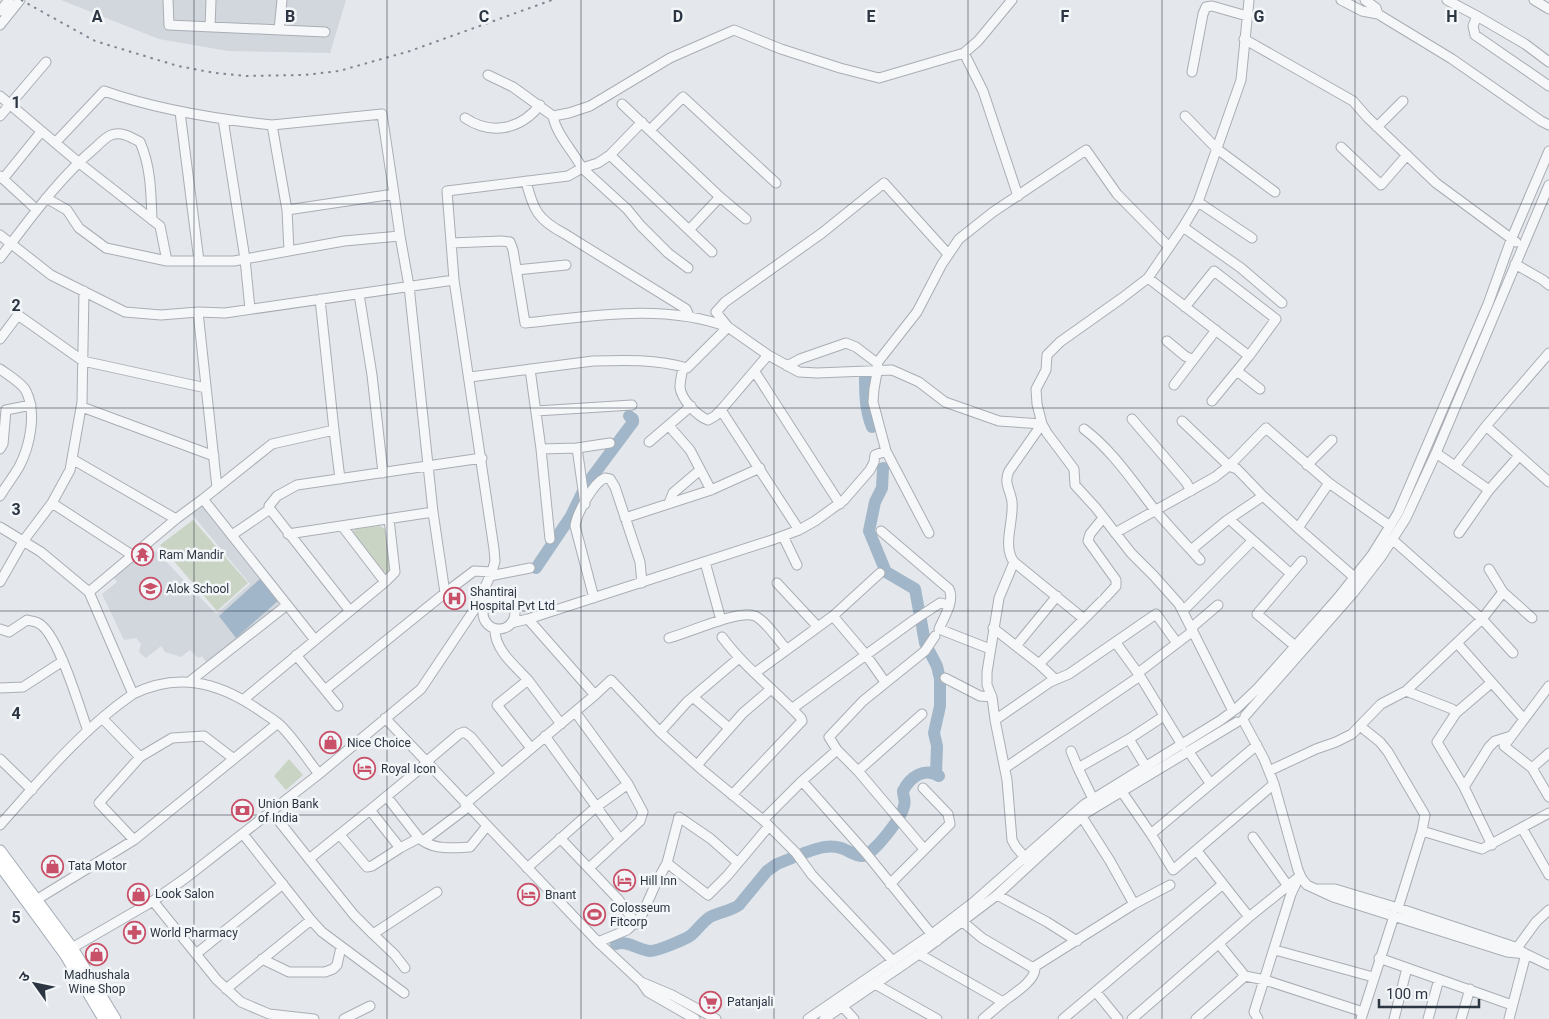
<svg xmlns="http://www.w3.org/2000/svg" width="1549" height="1019" font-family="Roboto,'Noto Sans Devanagari',sans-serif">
  <rect width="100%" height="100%" fill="#e4e7eb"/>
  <!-- built -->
  <path fill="#d2d6dd" d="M61 0H346L330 53 228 51 159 39Z
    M203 506 282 605 207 663 202 656 198 658 190 650 181 657 165 652 161 646 146 658 139 652 141 644 136 638 124 640 102 594 117 582 113 577 132 561 137 566 156 551 216 614 250 584 191 513Z"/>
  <!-- green -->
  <path fill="#cad4c5" d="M193 520 248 583 217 611 160 545Z
    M380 526 385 529 391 567 388 572 386 573 382 571 352 533 355 529Z
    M289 759 303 775 286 790 274 776Z"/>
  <!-- water -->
  <path fill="#a1b6c8" d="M261 578 279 600 236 638 219 616Z"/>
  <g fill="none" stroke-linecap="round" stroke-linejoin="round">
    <!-- river -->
    <path stroke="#a1b6c8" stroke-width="12" d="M865 375C865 393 865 410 872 427
      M883 468 882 488 875 502 869 531 886 572 915 589 919 611
      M536 568 571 516 586 485 633 422V419L629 416
      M921 620 925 643 937 666 940 679V706L934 733 937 746 936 774
      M804 853C816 849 828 844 841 848 848 850 856 857 863 856 874 854 902 817 904 806 906 801 903 796 903 791 910 777 924 767 939 776
      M616 944C628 940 638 950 650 951 658 951 683 940 690 936 698 930 702 922 710 917 719 912 731 911 739 905L767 871 777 864 792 858"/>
    <defs>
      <path id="minor" d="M168 0 169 25 325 32
        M1341 0 1362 11 1378 14 1452 59 1541 121 1549 125
        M1365 0 1376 8 1378 14
        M1447 0 1477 16 1525 44 1549 62
        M1534 0 1549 9
        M0 11 9 0
        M1477 16 1473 26 1475 35 1549 86
        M0 25 20 0
        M210 27 211 0
        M279 30 282 0
        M1244 39 1353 101 1367 117 1436 183 1516 242
        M964 53 983 91 1018 196
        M1192 72 1203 14 1206 7 1212 6 1247 16
        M488 75 513 87 553 116
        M0 96 78 162 160 226 167 261 106 248 79 228 67 210 46 198
        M622 104 720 197 689 230 610 155 598 163 582 168 627 209 641 226 668 253 688 268
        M180 112 199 261
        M0 116 46 62
        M1185 116 1217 149 1275 192
        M465 118C492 136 521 129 540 105
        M223 119 245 259 250 309
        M272 125 382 114 394 194
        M1377 127 1403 101
        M650 130 683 97 776 183
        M55 143 104 91C158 110 215 119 272 125L287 210 394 194 400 236
        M1341 147 1381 185 1407 155
        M610 155 642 122
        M0 176 37 210
        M3 179 41 132
        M526 181C533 210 538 220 565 234L686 309 689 316
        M720 197 746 219
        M1198 202 1252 238
        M287 210 289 251
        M1183 227 1241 268 1282 303
        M689 230 712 252
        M0 235 51 275 125 312 161 315 198 312 225 313 454 280 494 549 495 561 492 572 474 610 421 689 319 774 187 877 153 901 72 948
        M451 243 501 241 510 242 513 250 525 323C591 316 665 303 728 327L716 312 725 302 822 233 884 183 948 254
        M0 258C30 219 58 179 96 147 100 143 106 137 111 135 121 131 131 137 140 142 151 167 151 193 152 220
        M167 261H234L344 241 400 236 409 286 433 512
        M1515 264 1543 280 1549 285
        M516 270 566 265
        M1148 278 1249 356
        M454 280 447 191 568 176 582 168C573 151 556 134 553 116L569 113 590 106 670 58 734 30 781 49 840 68 879 78 964 53 978 41 1012 0
        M359 294 372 375 383 473
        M1185 307 1214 271 1276 319 1249 356 1212 401
        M198 312 217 488
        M0 339 18 315 83 361 206 388
        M1167 341 1185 356 1193 360
        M877 363 917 312 942 264 959 239 993 212 1086 150 1117 194 1169 247
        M787 366 800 359 846 343 856 347 877 363 878 367 874 389 873 402 886 451 929 533
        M683 367C682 374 680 381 680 387 681 399 697 416 708 420L715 416 721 410 768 355
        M0 369C8 375 22 383 26 391 37 413 30 446 19 467 13 477 6 486 0 496
        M530 369 541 449 550 539
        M1237 371 1260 389
        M755 372 840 504
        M470 377 593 361C625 360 656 359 687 368L728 327 768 355 799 372 817 373 892 370 919 382 945 402 999 421 1042 424
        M1174 385 1216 330
        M82 407 214 456
        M536 411 632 405
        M1132 419 1186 482 1191 491
        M1182 421 1229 466 1237 469 1263 496 1298 528 1329 483
        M1042 424 1009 471C1003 483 1011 491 1012 502 1014 521 1002 546 1014 562L1084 619
        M669 426 690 450 711 490
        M1486 426 1549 353
        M1084 429C1113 451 1133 482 1155 510 1167 524 1179 537 1191 550L1226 521 1263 496
        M334 430 340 479
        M649 442 691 406
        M577 448 585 504
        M0 449 3 444 6 410 31 405
        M541 449 577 448 610 443
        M1436 453 1455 466 1486 426 1549 482
        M72 459 176 519 89 592
        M1307 465 1332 440
        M1455 466 1489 490
        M52 503 132 555
        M669 503 673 493 700 470
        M625 518 711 490 760 468
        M1103 518 1090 534 1088 541 1116 580V586L1105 598
        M176 519 203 499
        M1229 519 1291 574
        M342 526 385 582
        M0 527 41 552 89 592 133 694C177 672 217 682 256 708 264 714 274 719 281 726 295 740 307 759 319 774
        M1298 528 1354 577
        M799 530 815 521 844 500 870 470 874 462 875 455 886 451
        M881 531 949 589C955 601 944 617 939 629L990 649
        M1115 533 1215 477 1229 466 1266 428 1329 483 1390 526
        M1459 533 1489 490 1519 456
        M288 534 433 512 445 593 325 690 296 655
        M232 535 270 509
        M783 536 797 565
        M1191 550 1200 560
        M705 562 721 620
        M1014 562 999 598 987 672V685L992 697 995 720 1050 682 1069 674 1156 614 1177 643
        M1489 569 1503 592 1532 618
        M490 576 530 568
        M0 582 24 540 52 503 70 470 82 402 84 291
        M777 583 818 627
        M1503 592 1482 619 1513 653
        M445 593 474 571 492 572
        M483 613a16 16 0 1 1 32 0a16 16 0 1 1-32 0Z
        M594 598 575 526C577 513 593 483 605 478L610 479 615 487 640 562 642 583
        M350 611 385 582 395 572 389 519
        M1183 611 1252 541
        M833 616 866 655 885 682
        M528 619 595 695 611 680 660 732 701 769 763 820 802 781 865 852 937 941
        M511 623 528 619 772 540 799 530 721 410
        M993 628 1039 664 1055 679
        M1191 628 1218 605
        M0 629 9 632 27 620C30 621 35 621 38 623 58 632 80 710 88 731
        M495 629C494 649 515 666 528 680
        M722 637C745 668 775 690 801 718L802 721 732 795
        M669 638C688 633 740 609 755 616 766 621 779 641 787 650
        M315 640 203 499 272 444 334 430 320 299
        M1116 643 1140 676 1182 745
        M1457 643 1524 719
        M1016 646 1057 596
        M1295 646 1257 614 1302 561
        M1039 664 1102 601
        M755 673 833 616 880 573
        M1138 673 1193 631
        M945 678 980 696 992 697
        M189 682 287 605
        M1491 683 1456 713 1437 742 1464 787 1492 845
        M1549 686 1504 746 1532 768 1549 797
        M0 688 23 687 63 661
        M325 690 338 706
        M1406 691 1452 709 1456 713
        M693 697 729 728
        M243 700 350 611 270 509 269 506 277 496 297 485 482 458
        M793 708 914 620 940 603 949 605
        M1236 709 1258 688 1337 599 1372 555 1398 513 1488 304 1511 240 1549 151
        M576 713 628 784 643 812 640 821 589 868
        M1245 716 1354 592 1381 557 1406 518 1436 453 1549 185
        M102 718 140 757 99 803 134 840
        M385 718 598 942 641 982 648 992 695 1019
        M995 720 1007 780 1012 840 1016 847 1028 861
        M1243 720 1264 759 1274 784 1298 870 1302 879 1307 885 1333 897 1507 952 1526 954
        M1360 726 1380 742 1388 752 1425 815 1422 831 1398 908
        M660 732 687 702 739 658
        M545 736 619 838
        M1129 739 1146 767
        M531 748 497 705 528 680 561 724
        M1071 751 1078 768
        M1189 752 1210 783
        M140 757 172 738 204 736 234 759
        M0 759 32 790
        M426 762 459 734 464 732 471 737 501 773
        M427 763 370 810 400 848 419 838 423 841 468 807
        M697 765 743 713 771 689
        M1005 768 1140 676
        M1532 768 1549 753
        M858 771 922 714
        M1269 771 1316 749 1336 742 1352 734 1381 704 1406 691 1482 619 1393 540
        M802 781 837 750
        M1464 787 1489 747 1495 741 1511 736
        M1122 792 1151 834 1173 870 1274 784
        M387 797 419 838
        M1093 799 1078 768 1129 739 1164 716
        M465 804 595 695
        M271 811 309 859 370 810
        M1082 817 1110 861 1134 904
        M763 820 796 853 812 875 893 961
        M0 825C41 779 82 729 133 694
        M1522 828 1549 875
        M1422 831 1482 849 1549 813
        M243 834 311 920 322 932 404 993
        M1151 834 1257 745
        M340 835 367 867 372 866 400 848
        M1253 837 1288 886
        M560 838 618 899 636 924
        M423 841C437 850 454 848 470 847L487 826
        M924 849 858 771 837 750 829 737 863 701 925 651 935 636
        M1197 851 1223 884
        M309 859 354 915 373 934 437 892
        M667 863 708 895 727 876 769 826
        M527 868 596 807 628 784
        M890 884 950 824 948 814 923 788
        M1319 889H1335L1398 908 1512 946 1526 954 1549 965
        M997 895 1047 922 1077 941
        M36 900 134 840 278 723
        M153 901 217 980 241 1002 269 1014 314 1019
        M963 922 982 938 1035 969C1034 982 1013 994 1003 1002
        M373 934 395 955 405 968
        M598 942 627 930 641 917 657 881 667 863 679 817 711 839 738 863
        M1219 944 1245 976 1265 980 1363 1012
        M1517 948 1536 922 1549 910
        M1275 950 1373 977
        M196 954 283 884
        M919 954 1003 1002 983 1019
        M1379 958 1512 1005
        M262 959 289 972H325L333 969 337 965 341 947
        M1034 967 1134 904 1170 885
        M641 982 672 995 716 1019
        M875 984 937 1019
        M226 989 311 920
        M1096 992 1118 1019
        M842 1006 854 1019
        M344 1019 370 1006
        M808 1019 932 934 975 901 1085 804 1221 720 1233 711 1179 604 1154 576 1131 553 1096 508 1075 485 1074 469 1047 433 1042 424 1037 404 1036 389 1046 370 1047 355 1060 342 1122 298 1148 278 1183 227 1198 202 1241 80 1249 0
        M824 1019 919 954 997 895 1086 813 1237 722
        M1063 1019 1223 884 1249 917
        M1132 1019 1249 917 1300 876
        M1196 1019 1245 976
        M1258 1019 1254 1012 1291 894 1297 881
        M1361 1019 1394 916
        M1394 1019 1407 968
        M1428 1019 1439 979
        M1461 1019 1470 989
        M1509 1019 1526 954"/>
      <path id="major" d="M0 851 72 948 115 1019
        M0 865 65 954 104 1019"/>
    </defs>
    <!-- minor casing -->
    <use href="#minor" stroke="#a9aeb5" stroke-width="11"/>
    <!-- major casing -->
    <use href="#major" stroke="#a3acb6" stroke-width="13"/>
    <!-- minor -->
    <use href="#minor" stroke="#f6f7f9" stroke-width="9"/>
    <!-- major -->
    <use href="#major" stroke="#fff" stroke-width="11"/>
    <!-- rail -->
    <path stroke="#7e8794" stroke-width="2" stroke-dasharray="2.5 5" stroke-linecap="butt" d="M21 0 95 41 178 66 215 73 246 76 304 75 339 71 410 51 552 0"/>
  </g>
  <!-- grid -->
  <path fill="none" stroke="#2c3542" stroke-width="1" stroke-opacity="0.55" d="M194 0V1019M387 0V1019M581 0V1019M774 0V1019M968 0V1019M1162 0V1019M1355 0V1019M0 204H1549M0 408H1549M0 611H1549M0 815H1549"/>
  <!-- icons -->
  <defs>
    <symbol id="temple-ring" viewBox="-11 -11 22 22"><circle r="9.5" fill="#f3f6f8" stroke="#c85169" stroke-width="1.5"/><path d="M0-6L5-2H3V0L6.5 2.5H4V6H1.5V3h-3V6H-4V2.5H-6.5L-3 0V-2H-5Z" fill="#c85169"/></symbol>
    <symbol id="school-ring" viewBox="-11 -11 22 22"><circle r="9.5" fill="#f3f6f8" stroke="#c85169" stroke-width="1.5"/><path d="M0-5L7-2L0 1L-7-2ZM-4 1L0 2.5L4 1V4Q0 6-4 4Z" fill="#c85169"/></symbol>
    <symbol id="hospital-ring" viewBox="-11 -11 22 22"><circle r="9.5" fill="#f3f6f8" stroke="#c85169" stroke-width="1.5"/><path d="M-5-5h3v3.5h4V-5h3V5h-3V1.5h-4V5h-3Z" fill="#c85169"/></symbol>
    <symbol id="shop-ring" viewBox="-11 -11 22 22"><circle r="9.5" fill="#f3f6f8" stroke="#c85169" stroke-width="1.5"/><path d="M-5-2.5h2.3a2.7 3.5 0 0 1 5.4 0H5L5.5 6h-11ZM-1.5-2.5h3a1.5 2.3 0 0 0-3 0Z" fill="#c85169"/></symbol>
    <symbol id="hotel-ring" viewBox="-11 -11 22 22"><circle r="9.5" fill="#f3f6f8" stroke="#c85169" stroke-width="1.5"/><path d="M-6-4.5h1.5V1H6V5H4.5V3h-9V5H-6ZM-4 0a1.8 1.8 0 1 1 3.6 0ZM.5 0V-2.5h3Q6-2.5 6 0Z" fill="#c85169"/></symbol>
    <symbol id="bank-ring" viewBox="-11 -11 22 22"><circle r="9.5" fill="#f3f6f8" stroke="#c85169" stroke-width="1.5"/><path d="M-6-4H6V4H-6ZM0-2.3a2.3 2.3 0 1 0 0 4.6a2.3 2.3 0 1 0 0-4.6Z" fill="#c85169"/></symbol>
    <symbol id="stadium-ring" viewBox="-11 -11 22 22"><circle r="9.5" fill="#f3f6f8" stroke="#c85169" stroke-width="1.5"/><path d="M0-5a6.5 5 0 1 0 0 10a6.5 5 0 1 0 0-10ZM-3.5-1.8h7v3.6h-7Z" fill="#c85169"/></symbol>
    <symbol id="pharmacy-ring" viewBox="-11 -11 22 22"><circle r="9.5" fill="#f3f6f8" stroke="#c85169" stroke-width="1.5"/><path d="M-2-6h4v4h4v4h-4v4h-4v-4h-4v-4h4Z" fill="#c85169"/></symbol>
    <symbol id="supermarket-ring" viewBox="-11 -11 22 22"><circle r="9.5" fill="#f3f6f8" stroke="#c85169" stroke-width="1.5"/><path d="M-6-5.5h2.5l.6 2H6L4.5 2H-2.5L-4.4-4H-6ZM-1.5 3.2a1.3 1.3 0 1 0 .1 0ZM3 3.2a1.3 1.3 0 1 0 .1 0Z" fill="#c85169"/></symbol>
  </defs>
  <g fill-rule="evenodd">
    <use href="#temple-ring" x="130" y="542" width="25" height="25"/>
    <use href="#school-ring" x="138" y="576" width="25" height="25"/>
    <use href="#hospital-ring" x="442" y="586" width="25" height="25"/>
    <use href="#shop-ring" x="318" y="730" width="25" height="25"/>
    <use href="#hotel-ring" x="352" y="756" width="25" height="25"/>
    <use href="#bank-ring" x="230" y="798" width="25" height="25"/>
    <use href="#shop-ring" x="40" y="854" width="25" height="25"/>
    <use href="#hotel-ring" x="612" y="868" width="25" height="25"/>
    <use href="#shop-ring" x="126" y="882" width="25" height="25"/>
    <use href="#hotel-ring" x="516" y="882" width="25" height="25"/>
    <use href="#stadium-ring" x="582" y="902" width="25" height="25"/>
    <use href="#pharmacy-ring" x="122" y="920" width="25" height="25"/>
    <use href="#shop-ring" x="84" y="942" width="25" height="25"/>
    <use href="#supermarket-ring" x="698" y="990" width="25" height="25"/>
  </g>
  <g text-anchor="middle" stroke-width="5" stroke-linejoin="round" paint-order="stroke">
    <!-- poi labels -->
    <g font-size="12" fill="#2c3542" stroke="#f3f6f8" text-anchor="start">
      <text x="159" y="559">Ram Mandir</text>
      <text x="166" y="593">Alok School</text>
      <text x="470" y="596">Shantiraj<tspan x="470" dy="14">Hospital Pvt Ltd</tspan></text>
      <text x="347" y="747">Nice Choice</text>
      <text x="381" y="773">Royal Icon</text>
      <text x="258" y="808">Union Bank<tspan x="258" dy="14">of India</tspan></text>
      <text x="68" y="870">Tata Motor</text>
      <text x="640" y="885">Hill Inn</text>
      <text x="155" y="898">Look Salon</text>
      <text x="545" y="899">Bnant</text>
      <text x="610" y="912">Colosseum<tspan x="610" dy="14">Fitcorp</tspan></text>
      <text x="150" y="937">World Pharmacy</text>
      <text x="97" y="979" text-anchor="middle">Madhushala<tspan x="97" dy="14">Wine Shop</tspan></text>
      <text x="727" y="1006">Patanjali</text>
    </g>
  </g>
  <g font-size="16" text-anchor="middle" font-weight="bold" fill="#2c3542" stroke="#f3f6f8" stroke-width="5" stroke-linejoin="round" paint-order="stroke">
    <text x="97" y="22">A</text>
    <text x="290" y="22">B</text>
    <text x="484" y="22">C</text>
    <text x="678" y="22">D</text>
    <text x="871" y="22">E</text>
    <text x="1065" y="22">F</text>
    <text x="1259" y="22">G</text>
    <text x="1452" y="22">H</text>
    <text x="16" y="108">1</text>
    <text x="16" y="311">2</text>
    <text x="16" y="515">3</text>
    <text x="16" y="719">4</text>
    <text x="16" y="923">5</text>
  </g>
  <!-- north arrow -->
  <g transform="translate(35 984) rotate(303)" stroke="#f3f6f8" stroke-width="4" paint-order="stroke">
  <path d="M0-4L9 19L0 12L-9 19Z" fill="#2c3542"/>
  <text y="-8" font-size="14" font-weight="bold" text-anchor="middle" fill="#2c3542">उ</text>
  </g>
  <!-- scale -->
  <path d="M1379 999v8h100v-8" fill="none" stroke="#2c3542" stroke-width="2.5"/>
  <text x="1386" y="999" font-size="15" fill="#2c3542" stroke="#f3f6f8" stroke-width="4" paint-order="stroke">100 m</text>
</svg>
